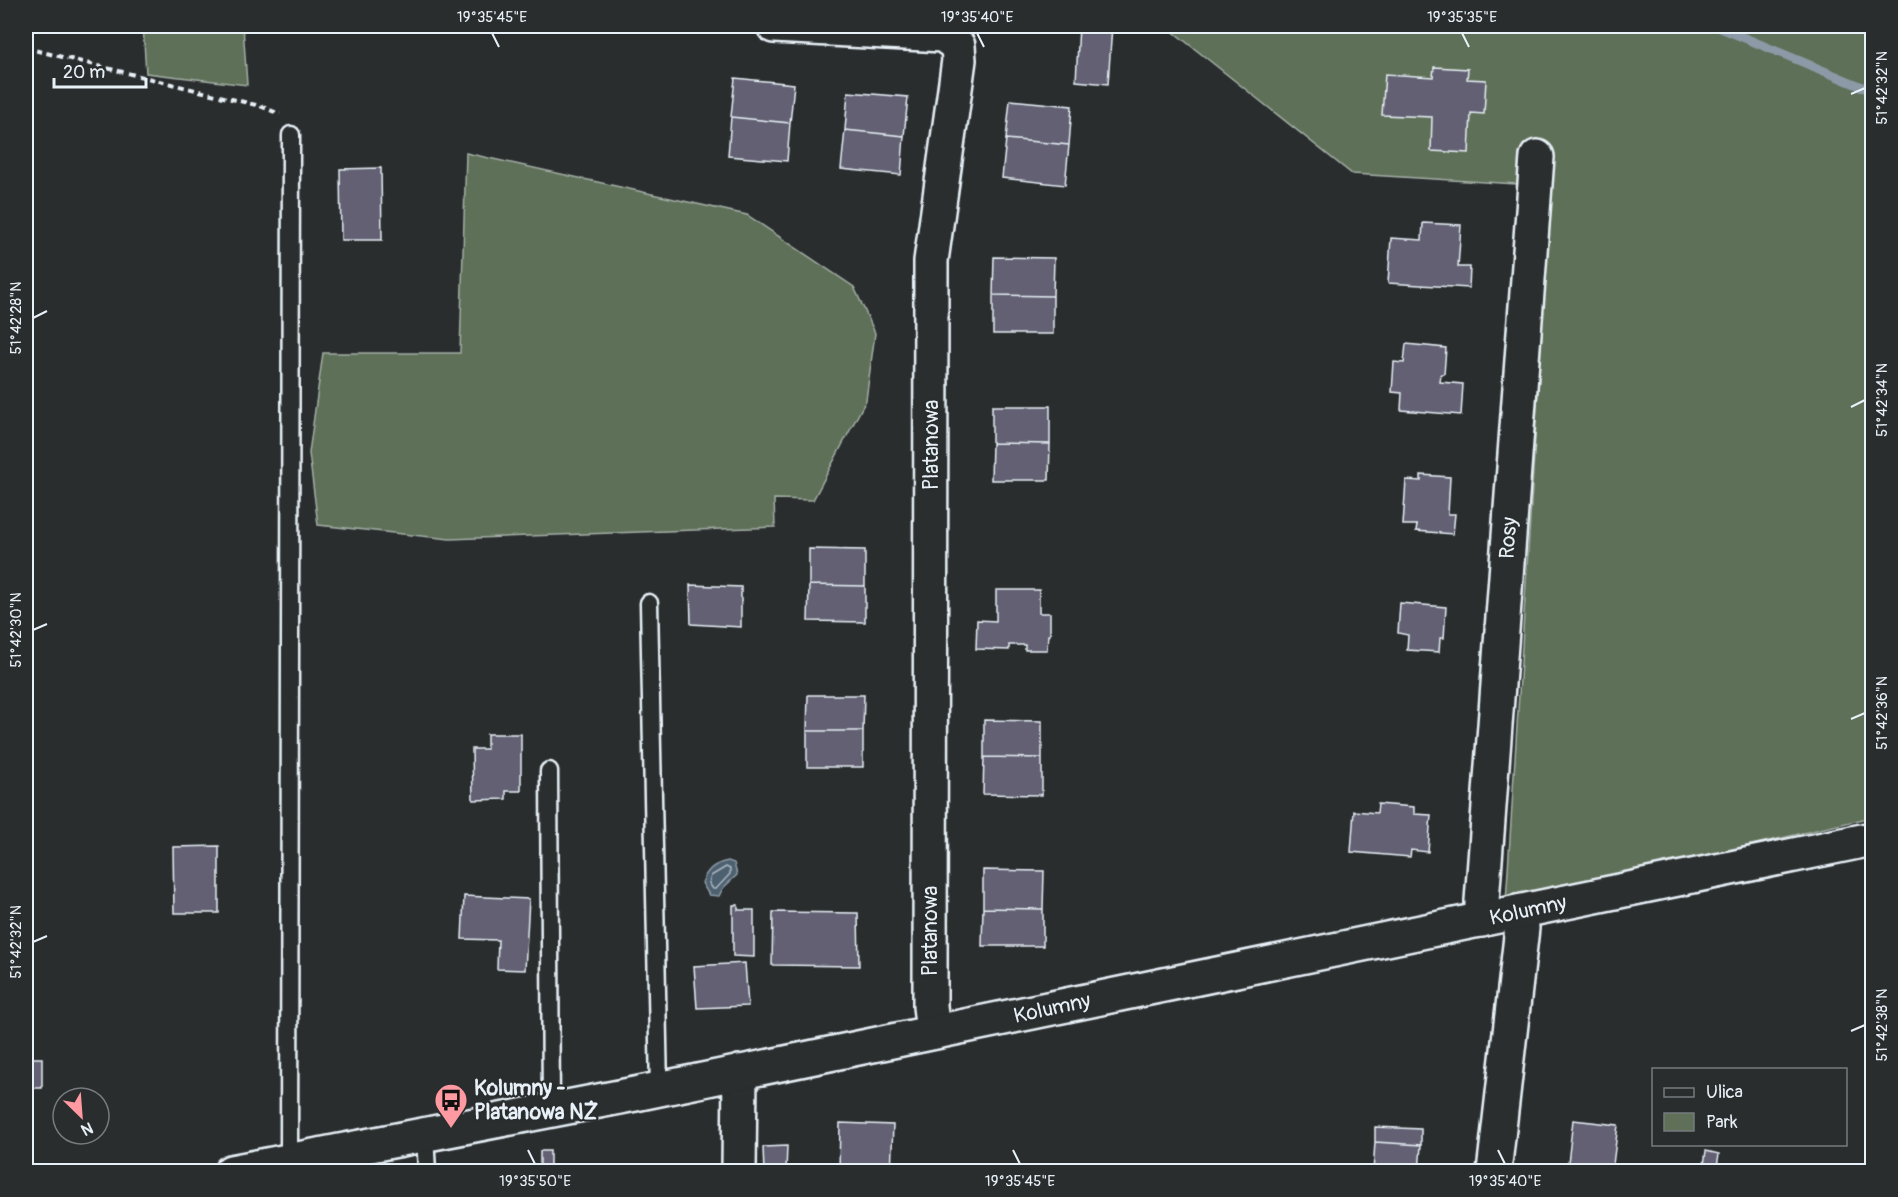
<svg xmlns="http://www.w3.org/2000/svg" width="1898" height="1197" font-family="Pangolin,sans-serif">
  <rect width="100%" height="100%" fill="#2a2d2e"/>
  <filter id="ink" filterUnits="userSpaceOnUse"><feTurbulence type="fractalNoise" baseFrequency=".0167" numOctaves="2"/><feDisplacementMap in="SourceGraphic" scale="12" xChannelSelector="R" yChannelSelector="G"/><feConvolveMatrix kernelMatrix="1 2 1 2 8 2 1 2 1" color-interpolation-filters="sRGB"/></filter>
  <g filter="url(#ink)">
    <!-- green -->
    <path fill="#5f6f58" stroke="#a4b0a8" stroke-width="1.5" d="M143 26H243L247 85 146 73Z
      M1166 26H1872V817L1506 902 1547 247 1517 184 1352 174Z
      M466 153 747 215 854 287 875 333 866 400 813 500 774 499 775 527 450 539 318 525 309 453 323 353H460Z"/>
    <!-- water -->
    <path fill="#4d606f" stroke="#8b9aa6" stroke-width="1.5" d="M728 861 734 863 737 875 723 888 719 896 709 895 702 883C707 869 714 864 728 861Z"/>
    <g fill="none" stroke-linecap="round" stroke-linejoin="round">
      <!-- shore -->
      <path stroke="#aab7c1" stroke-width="1.5" d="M726 867 730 869V874L716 889H713L709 883 711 876Z"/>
      <!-- stream -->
      <path stroke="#8b9aa6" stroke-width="9" d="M1716 26 1872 91"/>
    </g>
    <!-- building -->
    <path fill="#626072" stroke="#e8f1f8" stroke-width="1.5" d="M1079 26H1112L1108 84 1076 81Z
      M1434 67 1468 69 1467 79 1486 80 1484 114 1471 113 1469 153 1431 151 1432 117 1382 115 1385 74 1433 77Z
      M735 78 794 84 790 123 731 117Z
      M848 92 908 97 904 136 845 130Z
      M1010 100 1072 106 1069 145 1006 139Z
      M731 117 790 123 787 161 728 156Z
      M845 130 904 136 901 175 841 169Z
      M1006 139 1069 145 1065 185 1002 178Z
      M381 168 382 240H341L340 169Z
      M1423 223 1461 225 1458 267H1470L1469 288 1388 283 1391 238 1422 240Z
      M994 257 1054 258 1053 296 993 295Z
      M993 295 1053 296V334H993Z
      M1406 344 1446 348 1444 374H1441L1440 382 1463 384 1461 415 1401 410 1402 393 1392 392 1394 362 1404 363Z
      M992 406H1050V444L992 443Z
      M992 443 1050 444 1049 480H991Z
      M1421 475 1450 477 1448 514H1455L1453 534 1416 531 1417 525H1403L1406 480 1421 481Z
      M809 549 865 550V586L809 585Z
      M690 585 741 587V627L691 624Z
      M809 585 865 586V622L808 621Z
      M996 590H1039V613H1050V635H1048L1047 650H1025V645H1009V650L976 649 977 620 996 621Z
      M1400 603 1446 607 1444 638H1440L1439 652 1407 650 1408 635 1398 633Z
      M808 695H864L863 731H807Z
      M984 720 1042 721V758L984 757Z
      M807 731H863V767H807Z
      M487 734H521V791H506V799L473 800 472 749H487Z
      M984 757 1042 758V795L983 794Z
      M1378 804 1414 807V814L1431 815 1428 852 1411 850 1410 857 1351 852 1354 811 1377 813Z
      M219 846V913H174L173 847Z
      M983 870 1044 871 1043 909 983 908Z
      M464 896 529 899 525 970 497 969 498 940 462 939Z
      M733 905H738V910H754V957L733 956Z
      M983 908 1043 909V946H982Z
      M773 912 858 913 859 966 772 965Z
      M745 963 748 1006 697 1008 694 966Z
      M26 1033 32 1034V1058H42V1088H26Z
      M1573 1120 1618 1125 1612 1172H1575L1576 1164 1568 1163Z
      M840 1123 893 1125 891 1172H839Z
      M1375 1127 1421 1129V1145L1375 1142Z
      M1375 1142 1421 1145 1419 1172H1373Z
      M787 1146 786 1172H764L763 1147Z
      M540 1151H550V1172H524L525 1168H540Z
      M1706 1151 1719 1154 1716 1172H1703Z
      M466 1169H503V1172H466Z"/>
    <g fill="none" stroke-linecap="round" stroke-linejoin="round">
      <defs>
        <path id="service" d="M649 603 659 1089
          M549 771 551 1110
          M425 1134 427 1172
          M289 1161 291 135"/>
        <path id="minor" d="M774 26 943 35 958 46 959 60 931 261 930 1006 933 1032
          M1482 920V901L1537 157
          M739 1172 740 1072
          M1494 1172 1522 928 1518 912"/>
        <path id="tertiary" d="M231 1172 635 1094 1872 839"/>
      </defs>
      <!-- service casing -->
      <use href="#service" stroke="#e8f1f8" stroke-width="21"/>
      <!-- minor casing -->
      <use href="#minor" stroke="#e8f1f8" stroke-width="38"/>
      <!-- tertiary casing -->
      <use href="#tertiary" stroke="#e8f1f8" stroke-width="38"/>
      <!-- path -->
      <path stroke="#e8f1f8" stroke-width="4" stroke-dasharray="6 4.5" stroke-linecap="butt" d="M26 48 260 106 280 114"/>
      <!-- service -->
      <use href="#service" stroke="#2a2d2e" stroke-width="16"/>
      <!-- minor -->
      <use href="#minor" stroke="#2a2d2e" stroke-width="33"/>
      <!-- tertiary -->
      <use href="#tertiary" stroke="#2a2d2e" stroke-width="33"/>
    </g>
  </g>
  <!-- ticks -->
  <path fill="none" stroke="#e8f1f8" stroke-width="2" d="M492 33 499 47M977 33 984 47M1462 33 1469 47M1851 94 1865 88M33 318 47 311M1851 407 1865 400M33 630 47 624M1851 719 1865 713M33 942 47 936M1851 1031 1865 1025M528 1150 535 1164M1013 1150 1020 1164M1498 1150 1505 1164"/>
  <!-- icons -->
  <defs>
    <symbol id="bus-pin" viewBox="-11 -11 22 30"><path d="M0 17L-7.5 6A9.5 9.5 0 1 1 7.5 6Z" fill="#ff9aa2" stroke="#2a2d2e"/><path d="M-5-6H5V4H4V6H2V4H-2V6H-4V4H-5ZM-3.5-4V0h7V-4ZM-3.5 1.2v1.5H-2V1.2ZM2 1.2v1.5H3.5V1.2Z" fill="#111"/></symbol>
  </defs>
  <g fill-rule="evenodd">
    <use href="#bus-pin" x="432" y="1081" width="38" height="52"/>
  </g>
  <g text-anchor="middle" stroke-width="4.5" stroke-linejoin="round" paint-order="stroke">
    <!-- street labels -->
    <g font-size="21" fill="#e8f1f8" stroke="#2a2d2e">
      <text transform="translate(931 445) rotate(-90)" y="7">Platanowa</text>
      <text transform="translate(1508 538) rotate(-86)" y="7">Rosy</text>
      <text transform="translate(1528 910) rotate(-12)" y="7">Kolumny</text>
      <text transform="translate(930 931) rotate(-90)" y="7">Platanowa</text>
      <text transform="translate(1052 1008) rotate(-12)" y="7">Kolumny</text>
    </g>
    <!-- poi labels -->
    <g font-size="21" font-weight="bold" fill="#e8f1f8" stroke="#2a2d2e" text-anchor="start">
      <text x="474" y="1095">Kolumny -<tspan x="474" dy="24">Platanowa NŻ</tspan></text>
    </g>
  </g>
  <!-- margin -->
  <rect width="1898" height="1197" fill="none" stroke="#2a2d2e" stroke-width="66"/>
  <!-- legend -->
  <rect x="1652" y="1068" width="195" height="78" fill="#2a2d2e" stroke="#767b7f" stroke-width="1.5"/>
  <rect x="1664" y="1088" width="30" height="9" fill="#2a2d2e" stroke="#767b7f" stroke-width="1.5"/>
  <text x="1706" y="1098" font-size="18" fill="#e8f1f8">Ulica</text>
  <rect x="1664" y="1113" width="30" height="18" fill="#5f6f58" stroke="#767b7f" stroke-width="1.5"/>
  <text x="1706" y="1128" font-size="18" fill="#e8f1f8">Park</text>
  <!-- north arrow -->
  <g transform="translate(81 1116) rotate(155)"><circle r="28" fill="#2a2d2e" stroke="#767b7f" stroke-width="1.5"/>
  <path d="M0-4.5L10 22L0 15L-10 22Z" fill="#ff9aa2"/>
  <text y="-9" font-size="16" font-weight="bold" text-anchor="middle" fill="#e8f1f8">N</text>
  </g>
  <!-- scale -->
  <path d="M54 78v9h92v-9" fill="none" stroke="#e8f1f8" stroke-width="3"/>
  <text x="63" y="78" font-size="18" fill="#e8f1f8" stroke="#2a2d2e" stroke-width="4.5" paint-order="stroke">20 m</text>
  <rect x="33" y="33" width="1832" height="1131" fill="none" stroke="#e8f1f8" stroke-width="2"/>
  <g font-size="15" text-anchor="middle" fill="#e8f1f8">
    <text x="492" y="22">19°35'45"E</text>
    <text x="977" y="22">19°35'40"E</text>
    <text x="1462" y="22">19°35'35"E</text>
    <text transform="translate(1882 88) rotate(-90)" y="5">51°42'32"N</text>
    <text transform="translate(16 318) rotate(-90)" y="5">51°42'28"N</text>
    <text transform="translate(1882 400) rotate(-90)" y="5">51°42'34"N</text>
    <text transform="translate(16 630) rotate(-90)" y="5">51°42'30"N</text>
    <text transform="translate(1882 713) rotate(-90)" y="5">51°42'36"N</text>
    <text transform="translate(16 942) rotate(-90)" y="5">51°42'32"N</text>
    <text transform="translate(1882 1025) rotate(-90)" y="5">51°42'38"N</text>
    <text x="535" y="1186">19°35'50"E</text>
    <text x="1020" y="1186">19°35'45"E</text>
    <text x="1505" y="1186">19°35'40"E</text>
  </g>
</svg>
